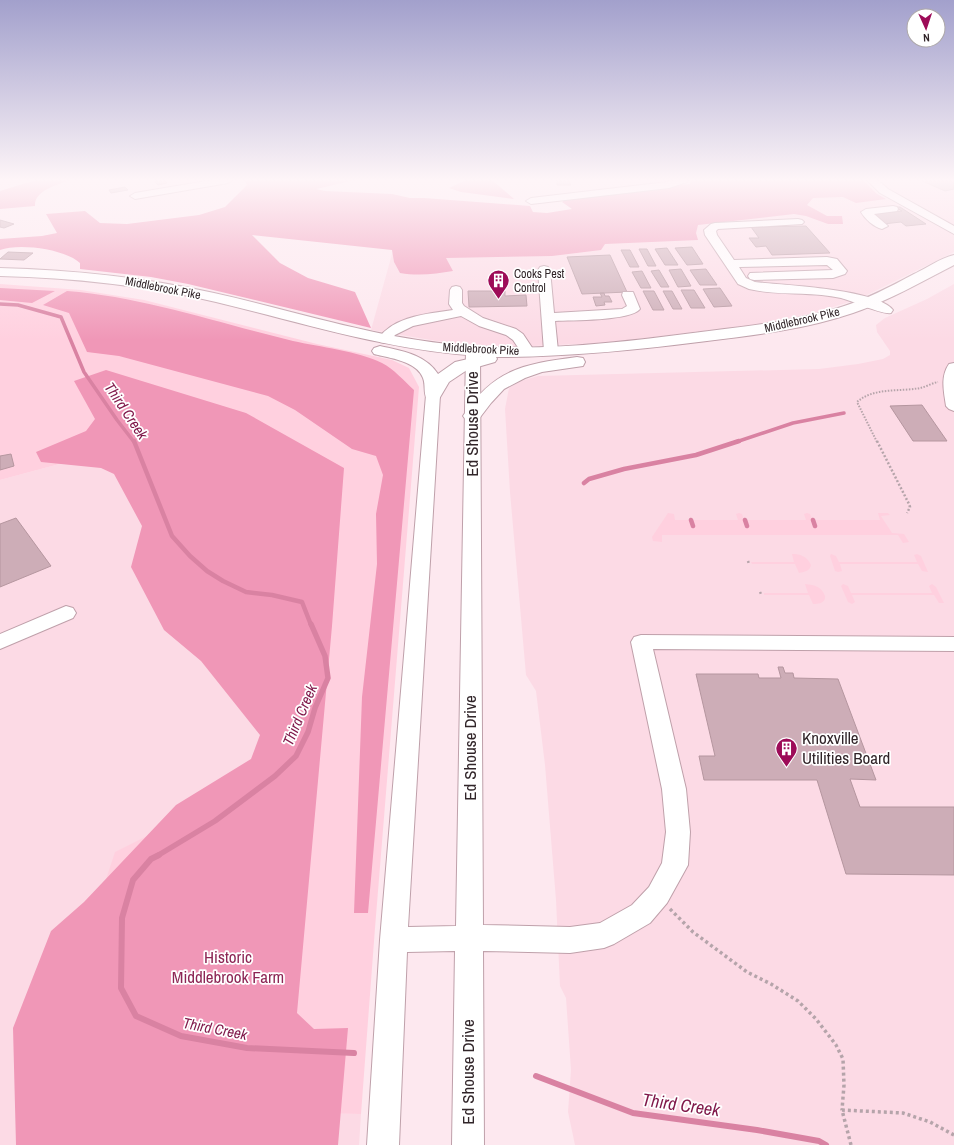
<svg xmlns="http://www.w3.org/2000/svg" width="954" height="1145" font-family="'Archivo Narrow',sans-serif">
  <rect width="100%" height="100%" fill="#fde8ef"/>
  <!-- built -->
  <path fill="#fcdae5" d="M800 180H954V252L859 299 817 312 756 325 602 343 509 347 443 342 371 330 395 243Z
    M954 284V1145H575L568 1112 571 1070 566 998 560 986 556 900 545 765 536 691 526 675 510 492 505 409 509 388 521 381 538 376 819 369 858 364 883 359 890 355V351L877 332 876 325 885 318 927 299Z
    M119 448 288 745 105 1110 361 1114 359 1145H0V480Z"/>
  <!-- green -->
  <path fill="#ffd0df" d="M0 284 81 290 144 300 317 344 392 360 409 368 419 387 375 928 361 1114 105 1110 59 1022 115 852 181 819 288 745 153 525 119 448 0 480Z
    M668 513 674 514 675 520H738L736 514 739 513 742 514 744 520H806L804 514 807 513 810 514 813 520H880L878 513H888L890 515 881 516 892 533 904 534 909 542 903 543 898 535H662V542L653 541 652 537Z
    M792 554C800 554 807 556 811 565 810 571 804 572 799 573L795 564H752L751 562H794Z
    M831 554 836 556 839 562H917L914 555 917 554 921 556 928 572 922 571 918 564H840L842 571 838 572 835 571 830 556Z
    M805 584C815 585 822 587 825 596 826 603 818 604 813 604L809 595H764V593H808Z
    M843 584 848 586 851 593H932L929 586 932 584 936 587 944 603H939L934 595H852L855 602 852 604 848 602 841 586Z"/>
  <!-- forest -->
  <path fill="#f097b7" d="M36 180H70C58 185 34 190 35 206L0 209V191Z
    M244 180H355L316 189 325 191 392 194 410 198H424L530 206 533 212 547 213 572 209 562 202 566 199 690 184 691 180H863L877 194 886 199 856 203 843 197 813 198 807 205 827 216H842L843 224H828L806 216 794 214 698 225 696 233 698 240 605 244 601 250 552 256 446 258 453 271C436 274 418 276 400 273L394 262 392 250 252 235 280 263 308 278 355 292 371 328 188 284 151 277 80 269V263C65 249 19 243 0 250V239L42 236 57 233 46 214 85 211 100 223 127 224 199 215 225 207 247 185Z
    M466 180H492L514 199 461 192 449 188Z
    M0 288 55 291 32 303 0 300Z
    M67 291C144 297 218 323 293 341 320 347 357 351 382 363 394 369 404 381 414 390L368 913H354L362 697 377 564 376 514 383 475 376 456 352 449 295 410 268 396 119 356 87 352 69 313 43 305Z
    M106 370 246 413 344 468 332 626 297 1013 314 1029 348 1028 338 1145H16L13 1028 51 931 84 902 176 805 251 759 260 735 201 661 164 630 131 567 142 526 114 474 101 468 41 462 36 452 86 431 95 419 74 381Z"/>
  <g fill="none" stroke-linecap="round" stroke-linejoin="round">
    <!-- stream-far3 -->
    <path stroke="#d982a2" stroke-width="3.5" d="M0 304 18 305 61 317 84 372 117 420 134 442
      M736 442 793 423 844 413"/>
    <!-- stream-far2 -->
    <path stroke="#d982a2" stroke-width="4.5" d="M134 441 172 536 190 556 207 571 223 581 246 592 272 595 302 602 311 625
      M584 483 589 479 624 469 696 455 739 441
      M691 520 693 526
      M745 520 747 526
      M813 520 815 526"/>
    <!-- stream-far1 -->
    <path stroke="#d982a2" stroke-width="5.5" d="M157 856 215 821 275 776 296 756 308 732 315 708 328 678 325 656 311 624"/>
    <!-- stream -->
    <path stroke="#d982a2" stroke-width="6" d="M159 855 151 859 133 880 122 918 121 988 136 1016 181 1036 247 1048 354 1053
      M536 1076 633 1113 757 1130 819 1141 826 1145"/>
  </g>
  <!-- building -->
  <path fill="#cdadb7" stroke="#b5969f" d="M153 180H164L167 183 158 185Z
    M557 180H568L571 185H557Z
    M920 180H953L954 189 945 191Z
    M125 187 128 190 111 193 109 190Z
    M895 207H900L926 224 906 226 901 222 883 224 870 214 902 211Z
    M0 220 14 224 4 228 0 227Z
    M806 226 830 253 772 255 766 246 756 247 749 238H759L751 227Z
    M692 247 703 264 687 265 675 248Z
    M667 248 678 265H665L655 249Z
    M639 249H647L656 266H648Z
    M621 250H630L639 267H630Z
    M8 252 33 253 24 260 0 259Z
    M610 255 627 292 582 294 567 257Z
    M681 269 691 286 678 287 669 270Z
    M706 269 717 285H700L690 270Z
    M659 270 669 287H661L651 271Z
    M642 271 651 288H641L632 272Z
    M720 288 732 306 714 307 703 289Z
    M681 290H694L705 308H691Z
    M468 291H505V296L526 295 527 306 469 307Z
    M643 291H654L664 310H653Z
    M663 291H672L682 309H673Z
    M600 293H604L605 296H609L612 302H604L605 305 596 306 593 297H602Z
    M922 405 931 418 947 441H913L890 406Z
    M11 454 14 466 0 470V456Z
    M16 518 51 566 0 587V524Z
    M778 667H783L785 673H793L794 678 838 679 876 780 850 779 860 807H954V875L846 874 817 780H704L699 756H715L696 674H758L759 678H781Z"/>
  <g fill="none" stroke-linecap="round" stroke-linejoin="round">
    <defs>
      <path id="minor" d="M212 180H233L228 183 135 199 130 196 135 193Z
        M674 180H688L687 182 669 188 531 204 526 201 531 198 667 182Z
        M867 180H878L888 189 954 226V234L880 193Z
        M893 206 897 207 898 209 897 211 874 214 888 226 882 229C874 227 865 219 861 212L866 209Z
        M798 219 802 220 804 222 802 224 718 229 716 231 717 235 734 260 827 257 837 259 847 271 845 274 833 278 754 280 750 279 748 276 750 273 833 270 827 265 739 267 746 278 755 282C782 285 878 289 893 310L891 313C882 315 853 301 841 298 811 291 778 296 749 289L738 284 705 235 704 230 711 224 715 223Z
        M544 266 548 267 550 270 554 313 622 309 627 306 622 295 623 292H633L640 309C631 321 571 320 555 321L558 351 556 354 551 355 546 354 544 351 538 270 540 267Z
        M456 286 460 287 462 290V303L464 306 483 318 516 329 523 334 535 352 533 355 528 356 523 355 513 340 506 335 479 326 461 316 413 326 395 335 390 342 385 343 380 342 378 339C394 316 427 314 453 310L449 304 450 290 452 287Z
        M473 348 478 349 480 352 483 925 570 927 600 923 632 905 649 887 662 863 666 832 662 789 631 642 634 637 641 635 954 637V651L653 649 686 789 690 832 688 865 667 903 650 923 614 944 604 948 570 953 483 951 484 1145H452L455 951 407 952 399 1145H367L380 940 426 395 428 392 433 391 438 392 440 395 408 927 456 926 466 352 468 349Z
        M954 363V411L949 409 946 406C944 392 940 377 949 364Z
        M66 606 73 608 76 613 73 618 0 649V634Z"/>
      <path id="major" d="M954 255V265C921 282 888 301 853 313 806 329 756 335 707 341 637 350 567 357 496 357L497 359 495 362 467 370 449 382 439 399 433 400 427 399C423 393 426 385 423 378 417 361 389 358 374 354L372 351 374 348 380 346C402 351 425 354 438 374L455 362 481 356C390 351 304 323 216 302 144 285 73 278 0 276V268C72 270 143 277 214 293 295 311 375 338 459 345 537 352 616 343 693 333 742 327 791 322 838 308 865 300 890 287 914 274 927 268 940 258 954 255Z
        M577 357 583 358 585 362 583 366 542 372 525 378 504 389 491 403 478 420 472 421 466 420 463 416C494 369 524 364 577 357Z"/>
    </defs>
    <!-- minor casing -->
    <use href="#minor" stroke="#bfa0aa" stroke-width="2"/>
    <!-- major casing -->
    <use href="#major" stroke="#bfa0aa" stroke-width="2"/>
    <!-- path-far2 -->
    <path stroke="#b5a4aa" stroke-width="2" stroke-dasharray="1.5 1.5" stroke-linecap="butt" d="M877 442 857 402C874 387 900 392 920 388 926 387 932 383 938 382"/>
    <!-- path-far1 -->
    <path stroke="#b5a4aa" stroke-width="2.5" stroke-dasharray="2 2" stroke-linecap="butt" d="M877 441 909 504 910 507 907 513
      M748 561 749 564
      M760 592 761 594"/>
    <!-- path -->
    <path stroke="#b5a4aa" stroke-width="3.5" stroke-dasharray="3 3" stroke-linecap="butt" d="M670 909 693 932 747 972 771 984 798 1001 816 1019 836 1045 843 1059 844 1085 842 1110
      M851 1145 842 1110 903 1113 930 1122 954 1135"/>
    <!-- minor -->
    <use href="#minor" fill="#fff" fill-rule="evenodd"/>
    <!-- major -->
    <use href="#major" fill="#fff" fill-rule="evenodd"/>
  </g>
  <!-- sky -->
  <linearGradient id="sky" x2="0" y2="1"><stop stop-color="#a2a0cc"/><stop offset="0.53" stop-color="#fef5f8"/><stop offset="1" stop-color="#fef5f8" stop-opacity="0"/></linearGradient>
  <rect width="954" height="340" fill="url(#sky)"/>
  <!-- icons -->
  <defs>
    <symbol id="building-pin" viewBox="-11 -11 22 30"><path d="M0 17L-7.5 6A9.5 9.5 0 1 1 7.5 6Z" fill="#9d0b58" stroke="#fff"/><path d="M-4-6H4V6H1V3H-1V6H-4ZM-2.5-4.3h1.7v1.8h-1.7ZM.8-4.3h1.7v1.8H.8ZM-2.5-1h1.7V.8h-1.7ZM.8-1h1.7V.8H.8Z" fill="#fff"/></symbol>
  </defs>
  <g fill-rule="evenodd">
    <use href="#building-pin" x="486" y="268" width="25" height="34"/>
    <use href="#building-pin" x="774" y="736" width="25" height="34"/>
  </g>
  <g text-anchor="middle" stroke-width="3.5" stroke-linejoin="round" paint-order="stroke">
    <!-- far-poi labels -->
    <g font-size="12" fill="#312529" stroke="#fff" text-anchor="start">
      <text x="514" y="278">Cooks Pest<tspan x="514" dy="14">Control</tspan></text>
    </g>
    <!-- far-street labels -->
    <g font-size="12" fill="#312529" stroke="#fff">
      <text transform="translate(163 288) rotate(11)" y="4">Middlebrook Pike</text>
      <text transform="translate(802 320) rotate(-13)" y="4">Middlebrook Pike</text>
      <text transform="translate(481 349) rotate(3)" y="4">Middlebrook Pike</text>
    </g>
    <!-- water labels -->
    <g font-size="15" font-style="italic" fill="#7f1749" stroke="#fff">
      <text transform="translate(126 411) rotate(56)" y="5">Third Creek</text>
      <text transform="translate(300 715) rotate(-67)" y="5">Third Creek</text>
      <text transform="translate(215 1029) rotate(11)" y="5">Third Creek</text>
    </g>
    <!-- near-street labels -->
    <g font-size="17" fill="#312529" stroke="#fff">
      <text transform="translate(472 424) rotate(-90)" y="6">Ed Shouse Drive</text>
      <text transform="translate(470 748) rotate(-90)" y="6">Ed Shouse Drive</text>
      <text transform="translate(468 1072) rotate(-90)" y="6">Ed Shouse Drive</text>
    </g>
    <!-- near-poi labels -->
    <g font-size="17" fill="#312529" stroke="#fff" text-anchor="start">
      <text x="802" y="744">Knoxville<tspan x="802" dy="20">Utilities Board</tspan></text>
    </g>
    <!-- near-park labels -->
    <g font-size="17" fill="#8d2655" stroke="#fff">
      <text x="228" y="963">Historic<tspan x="228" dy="20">Middlebrook Farm</tspan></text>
    </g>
    <!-- near-water labels -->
    <g font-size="18" font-style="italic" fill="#7f1749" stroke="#fff">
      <text transform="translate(681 1105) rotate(8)" y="6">Third Creek</text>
    </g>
  </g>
  <!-- north arrow -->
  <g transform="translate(926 28) rotate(177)"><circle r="19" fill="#ffffff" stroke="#ada8a9"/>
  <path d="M0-3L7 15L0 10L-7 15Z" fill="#9d0b58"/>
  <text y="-6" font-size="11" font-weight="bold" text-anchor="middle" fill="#312529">N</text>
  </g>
</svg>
